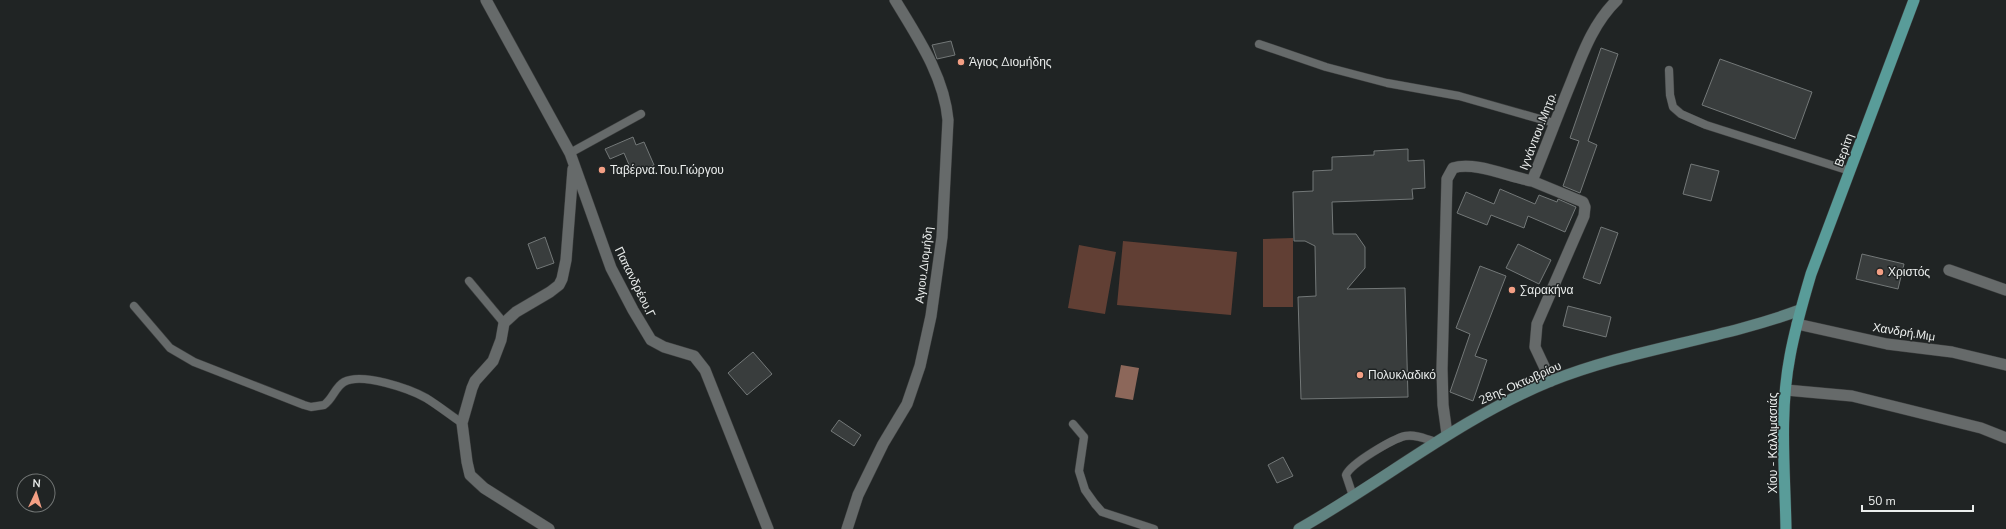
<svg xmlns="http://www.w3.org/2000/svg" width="2006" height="529" font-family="'Nunito Sans',sans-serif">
  <rect width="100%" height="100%" fill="#202424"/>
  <!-- green -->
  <path fill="#613f34" d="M1293 238V307H1263V239Z
    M1123 241 1237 252 1231 315 1117 305Z
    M1079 245 1116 252 1105 314 1068 308Z"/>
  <!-- water -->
  <path fill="#8c675a" d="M1121 365 1139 368 1133 400 1115 397Z"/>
  <!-- building -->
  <path fill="#393d3d" stroke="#737878" d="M951 41 955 55 937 59 932 45Z
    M1601 48 1618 54 1588 141 1597 145 1580 193 1563 186 1579 141 1570 138Z
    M1720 59 1812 92 1795 139 1702 105Z
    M633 137 636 145 644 142 654 165 633 174 624 153 610 159 605 149Z
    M1408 149V161L1424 160 1425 188 1412 189 1413 199 1332 202 1333 234H1356L1365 247V268L1347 289 1405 288 1408 397 1301 399 1298 297 1316 296 1315 246 1305 241H1294L1293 192 1313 191V171L1332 170V157L1374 155V151Z
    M1691 164 1719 171 1711 201 1683 194Z
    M1500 189 1535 204 1539 195 1557 202 1558 199 1576 207 1565 232 1528 216 1524 228 1491 215 1487 225 1457 213 1466 192 1494 204Z
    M1601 227 1618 233 1600 284 1583 278Z
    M545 237 554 263 537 269 528 244Z
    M1518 244 1551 260 1539 284 1506 268Z
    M1862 254 1904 264 1898 289 1856 279Z
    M1480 266 1506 276 1475 356 1487 360 1473 401 1450 392 1470 334 1456 328Z
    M1568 306 1611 317 1606 337 1563 326Z
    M753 352 772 374 747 395 728 373Z
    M839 420 861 435 854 446 831 431Z
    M1283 457 1293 476 1277 483 1268 465Z"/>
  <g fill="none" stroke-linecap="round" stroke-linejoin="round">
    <defs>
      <path id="service" d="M1259 44 1326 67 1387 83 1459 96 1554 123
        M1669 70 1670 95 1673 107 1681 114 1706 125 1850 171
        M570 153 641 114
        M469 281 504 323
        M134 306 170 348 194 362 304 405 311 407 324 405C333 399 335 387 344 382 362 372 410 389 426 398 439 406 450 415 462 423
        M1073 424 1084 437 1079 471 1085 490 1095 504 1102 512 1154 529
        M1353 496 1346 475C1351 463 1393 439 1405 436 1416 434 1426 439 1436 442"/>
      <path id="minor" d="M486 0 570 153 611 268 633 310 651 340 664 347 694 356 705 370 768 529
        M1949 270 2006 290
        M1797 324 1887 344 1952 352 2006 365
        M1551 381 1535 347 1537 324 1584 216 1585 207 1583 202 1532 181C1545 149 1557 117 1570 85 1582 55 1593 23 1617 0
        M1786 390 1852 396 1981 428 2006 438
        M1447 434 1443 405 1442 369 1447 179 1453 168C1475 161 1509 177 1532 181
        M549 529 484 488 470 475 467 462 462 423 472 388 475 381 493 361 501 340 504 323 516 312 550 292 559 285 562 279 566 260 573 169
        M847 529 858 495 883 444 907 404 920 366 931 316 942 237 948 120C944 76 918 38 895 0"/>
      <path id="secondary" d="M1299 529C1384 481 1460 418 1551 381 1631 349 1719 340 1800 310"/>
      <path id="primary" d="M1786 529C1785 472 1779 413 1790 356 1795 328 1803 301 1811 274L1914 0"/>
    </defs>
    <!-- service casing -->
    <use href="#service" stroke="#3c3e3e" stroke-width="9"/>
    <!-- minor casing -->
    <use href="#minor" stroke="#3c3e3e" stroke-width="12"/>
    <!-- secondary casing -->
    <use href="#secondary" stroke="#3c3e3e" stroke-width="12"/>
    <!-- primary casing -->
    <use href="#primary" stroke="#3c3e3e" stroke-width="12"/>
    <!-- service -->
    <use href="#service" stroke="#666a6a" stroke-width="8"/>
    <!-- minor -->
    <use href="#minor" stroke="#666a6a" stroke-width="11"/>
    <!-- secondary -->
    <use href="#secondary" stroke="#608381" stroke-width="11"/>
    <!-- primary -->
    <use href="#primary" stroke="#599c99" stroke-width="11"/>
  </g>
  <!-- markers -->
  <g fill="#f39f84" stroke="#202424" stroke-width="1.5">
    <circle cx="961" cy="62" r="4"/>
    <circle cx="602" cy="170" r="4"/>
    <circle cx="1880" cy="272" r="4"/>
    <circle cx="1512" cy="290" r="4"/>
    <circle cx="1360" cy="375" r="4"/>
  </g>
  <g text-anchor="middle" stroke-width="3" stroke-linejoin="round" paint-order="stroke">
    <!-- poi labels -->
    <g font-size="12" fill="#ebeeed" stroke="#202424" text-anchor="start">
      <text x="969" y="66">Άγιος Διομήδης</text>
      <text x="610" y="174">Ταβέρνα.Του.Γιώργου</text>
      <text x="1888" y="276">Χριστός</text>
      <text x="1520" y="294">Σαρακήνα</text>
      <text x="1368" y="379">Πολυκλαδικό</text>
    </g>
    <!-- street labels -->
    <g font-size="12" fill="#ebeeed" stroke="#202424">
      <text transform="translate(1538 131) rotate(-69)" y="4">Ιγνάντιου.Μητρ.</text>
      <text transform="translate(1844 150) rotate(-70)" y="4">Βερίτη</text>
      <text transform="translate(924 265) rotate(-83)" y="4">Αγιου.Διομήδη</text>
      <text transform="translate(635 282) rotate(64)" y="4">Παπανδρέου.Γ</text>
      <text transform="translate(1904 332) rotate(9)" y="4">Χανδρή.Μιμ</text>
      <text transform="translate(1520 383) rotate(-24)" y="4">28ης Οκτωβρίου</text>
      <text transform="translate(1773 443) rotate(-90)" y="4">Χίου - Καλλιμασιάς</text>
    </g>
  </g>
  <!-- north arrow -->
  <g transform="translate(36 493) rotate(4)"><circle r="19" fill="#202424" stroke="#717574"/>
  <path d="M0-3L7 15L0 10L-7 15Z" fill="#f39f84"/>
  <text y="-6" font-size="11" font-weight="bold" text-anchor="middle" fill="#ebeeed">N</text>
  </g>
  <!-- scale -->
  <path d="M1862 505v6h111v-6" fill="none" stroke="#ebeeed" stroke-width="2"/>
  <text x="1868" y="505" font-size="12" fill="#ebeeed" stroke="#202424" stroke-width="3" paint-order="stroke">50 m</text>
</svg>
